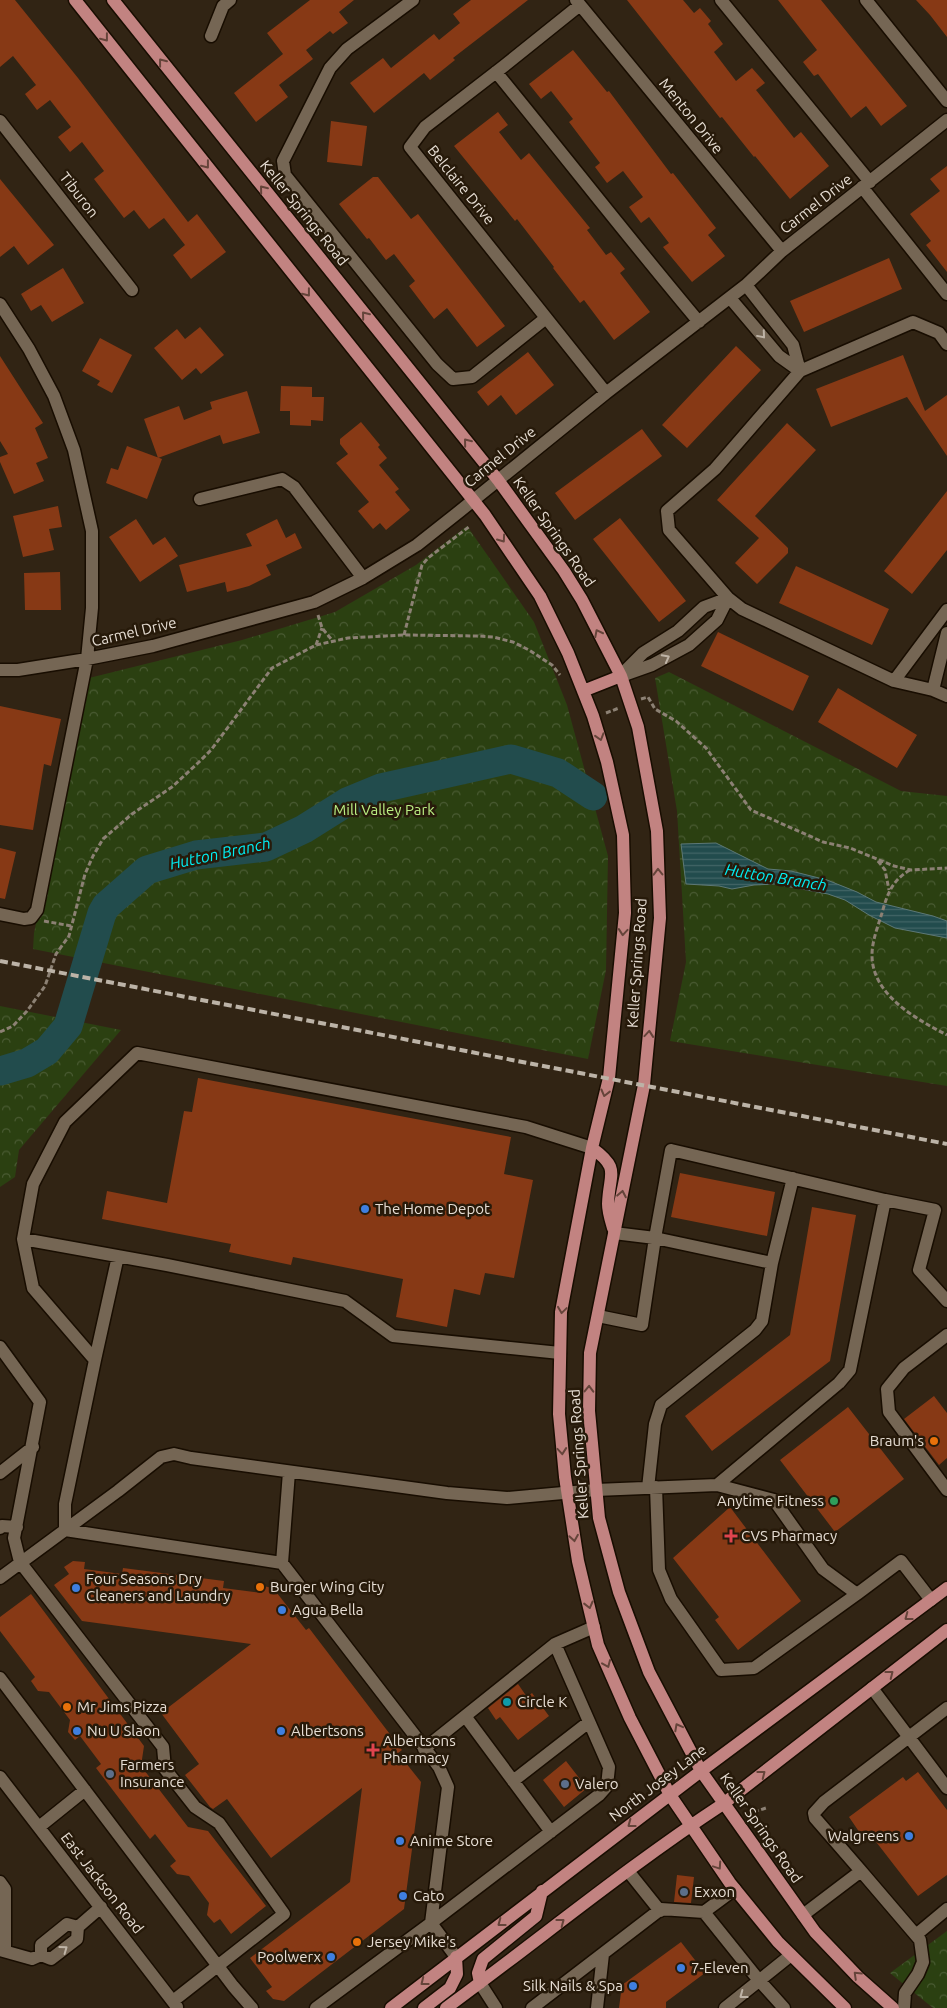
<svg xmlns="http://www.w3.org/2000/svg" width="947" height="2008" font-family="Ubuntu,sans-serif">
  <defs>
    <pattern id="park-crowns" width="20" height="18" patternUnits="userSpaceOnUse" patternTransform="scale(1.25)"><rect width="20" height="18" fill="#2b4011"/><path d="M2 6a3 3 0 1 1 6 0M12 15a3 3 0 1 1 6 0" fill="none" stroke="#4a5b33"/></pattern>
    <pattern id="water-rules" width="6" height="5" patternUnits="userSpaceOnUse" patternTransform="scale(1.25)"><rect width="6" height="5" fill="#224c4d"/><path d="M0 2.5h6" fill="none" stroke="#426566"/></pattern>
  </defs>
  <rect width="100%" height="100%" fill="#312414"/>
  <!-- park -->
  <path fill="url(#park-crowns)" d="M467 526 534 622 567 705 608 856 606 970 588 1059 33 949 34 933 89 678 242 640 335 612 416 565Z
    M669 672 901 791 947 796V1086L670 1041 686 962 677 811 655 678Z
    M0 1006 121 1030 19 1150 15 1177 0 1187Z
    M947 1931V2008H933L890 1973Z"/>
  <!-- water -->
  <path fill="url(#water-rules)" stroke="#5d7876" d="M716 843 768 869 791 871 827 880 857 892 876 902 933 916 947 921V938L895 928 869 915 845 900 828 894 775 884 754 885 732 889 719 886 686 884 681 844Z"/>
  <g fill="none" stroke-linecap="round" stroke-linejoin="round">
    <!-- river -->
    <path stroke="#224c4d" stroke-width="29" d="M0 1071 27 1063 47 1051 68 1026 102 913 106 906 147 870 196 855 266 847 304 829 347 802 381 788 511 759 558 773 593 796"/>
  </g>
  <!-- building -->
  <path fill="#873915" d="M0 0H15L78 78 188 222 197 214 226 252 191 279 173 255 185 245 164 218 149 229 134 210 124 218 94 179 104 171 82 142 70 152 58 137 71 127 50 100 37 110 25 94 36 85 13 56 0 67Z
    M310 0H354L339 12 348 23 333 34 330 31 306 50 313 59 279 85 288 97 256 122 234 93 283 54 267 33Z
    M471 0H528L453 58 455 60 430 80 424 73 374 113 350 83 383 58 391 68 434 34 439 40 460 23 453 14Z
    M627 0H683L694 13 700 8 711 21 708 24 723 44 714 52 736 81 752 68 765 83 756 90 794 138 801 132 829 166 790 199 755 156 754 157 722 117 720 118Z
    M778 0H821L907 106 881 126 866 106 851 118 818 74 814 76 803 62 817 50Z
    M916 0H947V37L930 15Z
    M573 50 607 92 609 91 671 174 673 173 716 228 708 235 725 256 692 282 663 247 669 243 649 217 641 223 629 207 643 197 623 171 607 183 595 167 600 163 569 122 573 119 551 91 541 99 529 84Z
    M498 112 508 125 499 132 521 160 529 153 590 228 587 230 606 255 611 252 625 269 620 273 650 312 614 340 584 300 580 303 553 268 554 267 517 219 515 221 454 146Z
    M331 121 367 126 362 166 327 162Z
    M947 166V272L926 245 931 241 910 214 940 191 930 179Z
    M373 177H378L411 219 418 214 505 326 477 347 447 308 434 319 409 286 415 281 394 254 386 260 369 238 367 239 339 204Z
    M0 179 54 245 28 265 14 246 0 257Z
    M889 258 902 289 804 332 790 301Z
    M63 268 84 303 52 322 41 305 31 311 21 294Z
    M200 327 224 355 201 374 196 368 182 380 154 348 177 329 185 339Z
    M100 338 132 355 112 393 97 385 100 381 82 371Z
    M736 346 761 370 687 448 662 425Z
    M528 352 554 385 516 415 501 395 488 406 477 392Z
    M903 355 925 411 947 395V456L907 397 831 427 816 389Z
    M0 356 43 423 35 428 48 458 36 463 44 481 14 494 0 462V457L8 454 0 441Z
    M281 386 312 387V397H324L323 421 311 420V426L290 425V411H280Z
    M247 391 260 433 223 444 220 435 158 458 144 419 179 406 184 420 212 409 210 402Z
    M361 422 380 445 378 447 387 458 379 465 399 489 395 492 410 510 386 530 380 523 373 529 358 511 369 502 336 463 348 454 340 444V439Z
    M787 423 816 450 755 516 788 548V553L757 584 735 563 759 538 717 500Z
    M642 429 662 456 575 520 555 493Z
    M127 446 162 459 147 499 106 483 111 468 118 470Z
    M947 491V550L912 594 884 571Z
    M58 506 62 527 49 529 54 550 23 557 13 516Z
    M620 518 686 601 659 622 593 539Z
    M136 519 153 545 165 537 178 556 140 582 109 537Z
    M277 519 286 538 295 533 302 548 266 565 271 575 249 586 227 592 225 582 187 592 179 565 252 546 246 534Z
    M796 566 889 609 872 645 779 603Z
    M60 572 61 610H25L24 573Z
    M718 632 809 676 793 711 701 666Z
    M838 688 917 735 897 768 818 722Z
    M0 706 61 719 51 766 44 764 33 830 0 825Z
    M0 848 16 852 5 899 0 898Z
    M198 1078 511 1137 504 1174 533 1180 514 1278 485 1273 480 1295 454 1289 447 1327 396 1317 403 1279 293 1257 291 1265 229 1252 231 1244 102 1219 107 1191 167 1203 184 1111 192 1112Z
    M680 1173 775 1192 767 1236 671 1217Z
    M812 1207 856 1215 830 1361 712 1451 685 1416 790 1335Z
    M934 1396 947 1413V1458L939 1465 904 1419Z
    M848 1407 904 1479 835 1532 780 1460Z
    M730 1507 801 1601 738 1650 715 1620 719 1617 673 1558Z
    M73 1561 85 1562 84 1569 122 1574 123 1568 224 1581 223 1588 262 1593 263 1586 273 1588 306 1630 309 1628 402 1750 398 1753 421 1782 404 1909 284 2001 273 1999 266 1991 272 1987 250 1958 350 1882 362 1788 271 1858 227 1799 213 1809 210 1807 185 1775 199 1764 161 1713 251 1644 82 1621 54 1585 69 1574 64 1567Z
    M31 1594 144 1746 141 1766 188 1827 208 1831 266 1906 231 1934 220 1919 214 1923 207 1915 209 1903 189 1876 177 1874 170 1866 176 1861 155 1834 150 1839 96 1768 101 1764 80 1736 75 1740 68 1732 70 1720 49 1692 38 1691 31 1681 35 1677 0 1631V1617Z
    M518 1684 527 1697 532 1693 549 1716 518 1740 500 1717 496 1720 488 1708Z
    M566 1761 587 1788 564 1807 543 1780Z
    M918 1772 947 1810V1875L918 1896 870 1834 864 1839 849 1817 903 1777 906 1781Z
    M677 1875 694 1877 691 1903 674 1902Z
    M681 1942 705 1973 666 2002V2008H619L622 1985Z"/>
  <g fill="none" stroke-linecap="round" stroke-linejoin="round">
    <defs>
      <path id="minor" d="M413 0 347 49 330 68 283 161 285 175 437 364 453 379 472 377 546 318
        M576 0 782 251
        M721 0 870 182
        M866 0 947 101
        M580 5 504 66 425 127 410 147 606 393
        M211 36 223 6 230 0
        M496 72C564 155 630 240 699 322
        M0 121 132 290
        M862 187 947 294
        M730 298 779 356 800 371 793 345 746 285
        M0 304 29 349 54 396 74 450 92 531V608L87 659 37 910 31 918 24 919 0 914
        M947 344 939 333 913 322 800 371 715 469 667 511 669 530 728 598 742 609 894 681 933 690 947 696
        M200 499 282 479 294 487 363 578
        M0 670H18L87 659 153 646 314 602 363 578 417 545 460 511 606 393 746 285 782 251 947 120
        M622 674 643 653 678 631 704 607 728 598
        M621 676 652 665 689 645 717 620 728 598
        M894 681 947 610
        M933 690 947 633
        M885 1200 935 1210 919 1270 947 1301
        M614 1233 655 1238 671 1150 885 1200 850 1370 839 1383 717 1485
        M23 1239 167 1265 345 1301 393 1336 560 1353
        M118 1256 95 1360 65 1504V1530L282 1563 289 1472
        M598 1316 642 1325 655 1238 772 1263
        M947 1335 904 1368 887 1389 889 1412 947 1490
        M0 1347 40 1402 14 1538 20 1562 163 1747 165 1769 195 1807 219 1823 284 1914 173 2001
        M95 1360 33 1288 23 1239 33 1184 65 1122 137 1053 526 1127 592 1148
        M0 1473 33 1447
        M656 1487 659 1570 671 1599 721 1670 754 1668 857 1594
        M648 1488 655 1424 661 1405 755 1330 762 1321 772 1263 793 1178
        M0 1528 2 1526 17 1527
        M282 1563 439 1767 448 1787 431 1923 456 1957
        M0 1578 118 1491 161 1457 174 1454 191 1458 447 1493 507 1498 596 1490 717 1485 774 1500 823 1569 857 1594 901 1561 931 1600
        M0 1678 233 1986 252 2008
        M872 1688 947 1788
        M465 1716 551 1832
        M424 1749 555 1644 594 1627
        M0 1777 177 2007
        M513 1781 589 1722
        M39 1827 85 1790
        M628 1871 660 1911
        M861 1871 920 1940 923 1962 918 1974 905 1993 904 2008
        M0 1882 5 1889V1950
        M704 1912 757 1978 784 2008
        M803 1915 861 1871 815 1818 814 1813 824 1802 947 1708
        M917 1934 947 1909
        M0 1950 32 1959 41 1955 51 1959 77 1939 78 1927 101 1907
        M41 1955V1945L67 1924 78 1927
        M480 1983 496 2008
        M316 2008 431 1923 599 1795 607 1786 609 1767 555 1644
        M532 2008 661 1909 704 1912 735 1889
        M597 2008 603 1954
        M725 2008 791 1955"/>
      <path id="major" d="M75 0 485 515 540 596 568 653 593 716 607 762 623 835 625 913 609 1078 592 1148 561 1312 559 1414 565 1477 578 1561 598 1645 630 1718 670 1795 730 1883 778 1942 845 2008
        M113 0 498 480 564 571 582 600 621 676 638 727 657 831 660 918 644 1085 590 1353 589 1411 599 1518 619 1592 649 1672 701 1771 815 1932 858 1977 893 2008
        M583 691 621 676
        M592 1148C621 1169 609 1173 608 1204 608 1212 611 1221 613 1228
        M480 1983 478 1973 483 1959 536 1916 542 1891
        M391 2008 701 1771 947 1588
        M424 2008 450 1988 457 1974 456 1957
        M446 2008C539 1940 627 1867 723 1804L947 1630"/>
    </defs>
    <!-- minor casing -->
    <use href="#minor" stroke="#180d01" stroke-width="15"/>
    <!-- major casing -->
    <use href="#major" stroke="#180d01" stroke-width="15"/>
    <!-- path -->
    <path stroke="#8c8174" stroke-width="3" stroke-dasharray="5 2.5" stroke-linecap="butt" d="M318 615 322 628 332 640
      M404 635 422 565 428 558 470 526
      M316 645 322 628
      M641 699 648 697 655 709 676 721 706 748 751 810 823 842 850 848 894 866 911 870 947 868
      M606 713 619 708
      M878 861 885 870 889 890
      M910 870C892 880 887 895 882 913 878 926 872 941 872 955 872 995 916 1019 947 1035
      M44 921 71 926
      M0 1032 13 1026 27 1011 45 986 56 954 69 936 85 874 93 856 103 839 132 814 172 787 199 762 211 750 272 668 316 645 348 638 404 635 479 636 493 637 513 642 529 650 552 665 560 675
      M754 1812 766 1808"/>
    <!-- minor -->
    <use href="#minor" stroke="#756654" stroke-width="12"/>
    <!-- major -->
    <use href="#major" stroke="#c28381" stroke-width="12"/>
    <!-- rail -->
    <path stroke="#bcb3a7" stroke-width="4" stroke-dasharray="8 4" stroke-linecap="butt" d="M0 961 947 1144"/>
  </g>
  <!-- one-way arrows -->
  <defs><path id="oneway-chevron" d="M-2-3.5L2.5 0L-2 3.5" fill="none" stroke-width="1.6" stroke-linecap="round" stroke-linejoin="round" transform="scale(1.25)"/></defs>
  <g stroke="#65443a">
    <use href="#oneway-chevron" transform="translate(105 38) rotate(52)"/>
    <use href="#oneway-chevron" transform="translate(162 62) rotate(-128)"/>
    <use href="#oneway-chevron" transform="translate(206 165) rotate(52)"/>
    <use href="#oneway-chevron" transform="translate(263 189) rotate(-129)"/>
    <use href="#oneway-chevron" transform="translate(307 293) rotate(52)"/>
    <use href="#oneway-chevron" transform="translate(365 315) rotate(-129)"/>
    <use href="#oneway-chevron" transform="translate(467 442) rotate(-129)"/>
    <use href="#oneway-chevron" transform="translate(502 539) rotate(55)"/>
    <use href="#oneway-chevron" transform="translate(598 633) rotate(-117)"/>
    <use href="#oneway-chevron" transform="translate(600 737) rotate(73)"/>
    <use href="#oneway-chevron" transform="translate(658 872) rotate(-91)"/>
    <use href="#oneway-chevron" transform="translate(623 932) rotate(95)"/>
    <use href="#oneway-chevron" transform="translate(649 1034) rotate(-85)"/>
    <use href="#oneway-chevron" transform="translate(605 1093) rotate(104)"/>
    <use href="#oneway-chevron" transform="translate(622 1194) rotate(-79)"/>
    <use href="#oneway-chevron" transform="translate(562 1310) rotate(98)"/>
    <use href="#oneway-chevron" transform="translate(589 1389) rotate(-89)"/>
    <use href="#oneway-chevron" transform="translate(562 1451) rotate(85)"/>
    <use href="#oneway-chevron" transform="translate(574 1538) rotate(81)"/>
    <use href="#oneway-chevron" transform="translate(589 1605) rotate(76)"/>
    <use href="#oneway-chevron" transform="translate(908 1617) rotate(143)"/>
    <use href="#oneway-chevron" transform="translate(607 1664) rotate(67)"/>
    <use href="#oneway-chevron" transform="translate(890 1674) rotate(-38)"/>
    <use href="#oneway-chevron" transform="translate(678 1727) rotate(-118)"/>
    <use href="#oneway-chevron" transform="translate(762 1774) rotate(-38)"/>
    <use href="#oneway-chevron" transform="translate(631 1824) rotate(143)"/>
    <use href="#oneway-chevron" transform="translate(718 1866) rotate(56)"/>
    <use href="#oneway-chevron" transform="translate(561 1922) rotate(-37)"/>
    <use href="#oneway-chevron" transform="translate(501 1923) rotate(143)"/>
    <use href="#oneway-chevron" transform="translate(857 1975) rotate(-136)"/>
    <use href="#oneway-chevron" transform="translate(424 1982) rotate(142)"/>
  </g>
  <g stroke="#bfb4a7">
    <use href="#oneway-chevron" transform="translate(762 335) rotate(50)"/>
    <use href="#oneway-chevron" transform="translate(666 658) rotate(-28)"/>
    <use href="#oneway-chevron" transform="translate(64 1949) rotate(-36)"/>
    <use href="#oneway-chevron" transform="translate(743 1995) rotate(143)"/>
  </g>
  <!-- markers -->
  <g fill="#3f7fe0" stroke="#271a0a" stroke-width="2">
    <circle cx="365" cy="1209" r="5"/>
    <circle cx="76" cy="1588" r="5"/>
    <circle cx="282" cy="1610" r="5"/>
    <circle cx="77" cy="1731" r="5"/>
    <circle cx="281" cy="1731" r="5"/>
    <circle cx="909" cy="1836" r="5"/>
    <circle cx="400" cy="1841" r="5"/>
    <circle cx="403" cy="1896" r="5"/>
    <circle cx="331" cy="1957" r="5"/>
    <circle cx="681" cy="1968" r="5"/>
    <circle cx="633" cy="1986" r="5"/>
  </g>
  <g fill="#e8710a" stroke="#271a0a" stroke-width="2">
    <circle cx="934" cy="1441" r="5"/>
    <circle cx="260" cy="1587" r="5"/>
    <circle cx="67" cy="1707" r="5"/>
    <circle cx="357" cy="1942" r="5"/>
  </g>
  <circle fill="#2e9e5b" stroke="#271a0a" stroke-width="2" cx="834" cy="1501" r="5"/>
  <g fill="#e0444e" stroke="#271a0a" stroke-width="2">
    <path d="M728.5 1528.5h5v5h5v5h-5v5h-5v-5h-5v-5h5z"/>
    <path d="M370.5 1742.5h5v5h5v5h-5v5h-5v-5h-5v-5h5z"/>
  </g>
  <circle fill="#0f9aa8" stroke="#271a0a" stroke-width="2" cx="507" cy="1702" r="5"/>
  <g fill="#5c6f8a" stroke="#271a0a" stroke-width="2">
    <circle cx="110" cy="1774" r="5"/>
    <circle cx="565" cy="1784" r="5"/>
    <circle cx="684" cy="1892" r="5"/>
  </g>
  <g text-anchor="middle" stroke-width="5" stroke-linejoin="round" paint-order="stroke">
    <!-- street labels -->
    <g font-size="15" fill="#e7ded4" stroke="#271a0a">
      <text transform="translate(691 116) rotate(51)" y="5">Menton Drive</text>
      <text transform="translate(461 185) rotate(51)" y="5">Belclaire Drive</text>
      <text transform="translate(79 195) rotate(52)" y="5">Tiburon</text>
      <text transform="translate(816 204) rotate(-38)" y="5">Carmel Drive</text>
      <text transform="translate(304 213) rotate(51)" y="5">Keller Springs Road</text>
      <text transform="translate(500 457) rotate(-39)" y="5">Carmel Drive</text>
      <text transform="translate(554 532) rotate(55)" y="5">Keller Springs Road</text>
      <text transform="translate(134 632) rotate(-13)" y="5">Carmel Drive</text>
      <text transform="translate(637 963) rotate(-86)" y="5">Keller Springs Road</text>
      <text transform="translate(579 1454) rotate(-94)" y="5">Keller Springs Road</text>
      <text transform="translate(658 1783) rotate(-37)" y="5">North Josey Lane</text>
      <text transform="translate(761 1828) rotate(55)" y="5">Keller Springs Road</text>
      <text transform="translate(102 1883) rotate(52)" y="5">East Jackson Road</text>
    </g>
    <!-- park labels -->
    <g font-size="15" fill="#baee83" stroke="#271a0a">
      <text x="384" y="815">Mill Valley Park</text>
    </g>
    <!-- poi labels -->
    <g font-size="15" fill="#e7ded4" stroke="#271a0a" text-anchor="start">
      <text x="375" y="1214">The Home Depot</text>
      <text x="924" y="1446" text-anchor="end">Braum's</text>
      <text x="824" y="1506" text-anchor="end">Anytime Fitness</text>
      <text x="741" y="1541">CVS Pharmacy</text>
      <text x="86" y="1584">Four Seasons Dry<tspan x="86" dy="17">Cleaners and Laundry</tspan></text>
      <text x="270" y="1592">Burger Wing City</text>
      <text x="292" y="1615">Agua Bella</text>
      <text x="517" y="1707">Circle K</text>
      <text x="77" y="1712">Mr Jims Pizza</text>
      <text x="87" y="1736">Nu U Slaon</text>
      <text x="291" y="1736">Albertsons</text>
      <text x="383" y="1746">Albertsons<tspan x="383" dy="17">Pharmacy</tspan></text>
      <text x="120" y="1770">Farmers<tspan x="120" dy="17">Insurance</tspan></text>
      <text x="575" y="1789">Valero</text>
      <text x="899" y="1841" text-anchor="end">Walgreens</text>
      <text x="410" y="1846">Anime Store</text>
      <text x="694" y="1897">Exxon</text>
      <text x="413" y="1901">Cato</text>
      <text x="367" y="1947">Jersey Mike's</text>
      <text x="321" y="1962" text-anchor="end">Poolwerx</text>
      <text x="691" y="1973">7-Eleven</text>
      <text x="623" y="1991" text-anchor="end">Silk Nails &amp; Spa</text>
    </g>
    <!-- water labels -->
    <g font-size="16" font-style="italic" fill="#00eef4" stroke="#271a0a">
      <text transform="translate(220 853) rotate(-12)" y="6">Hutton Branch</text>
      <text transform="translate(776 877) rotate(9)" y="6">Hutton Branch</text>
    </g>
  </g>
</svg>
